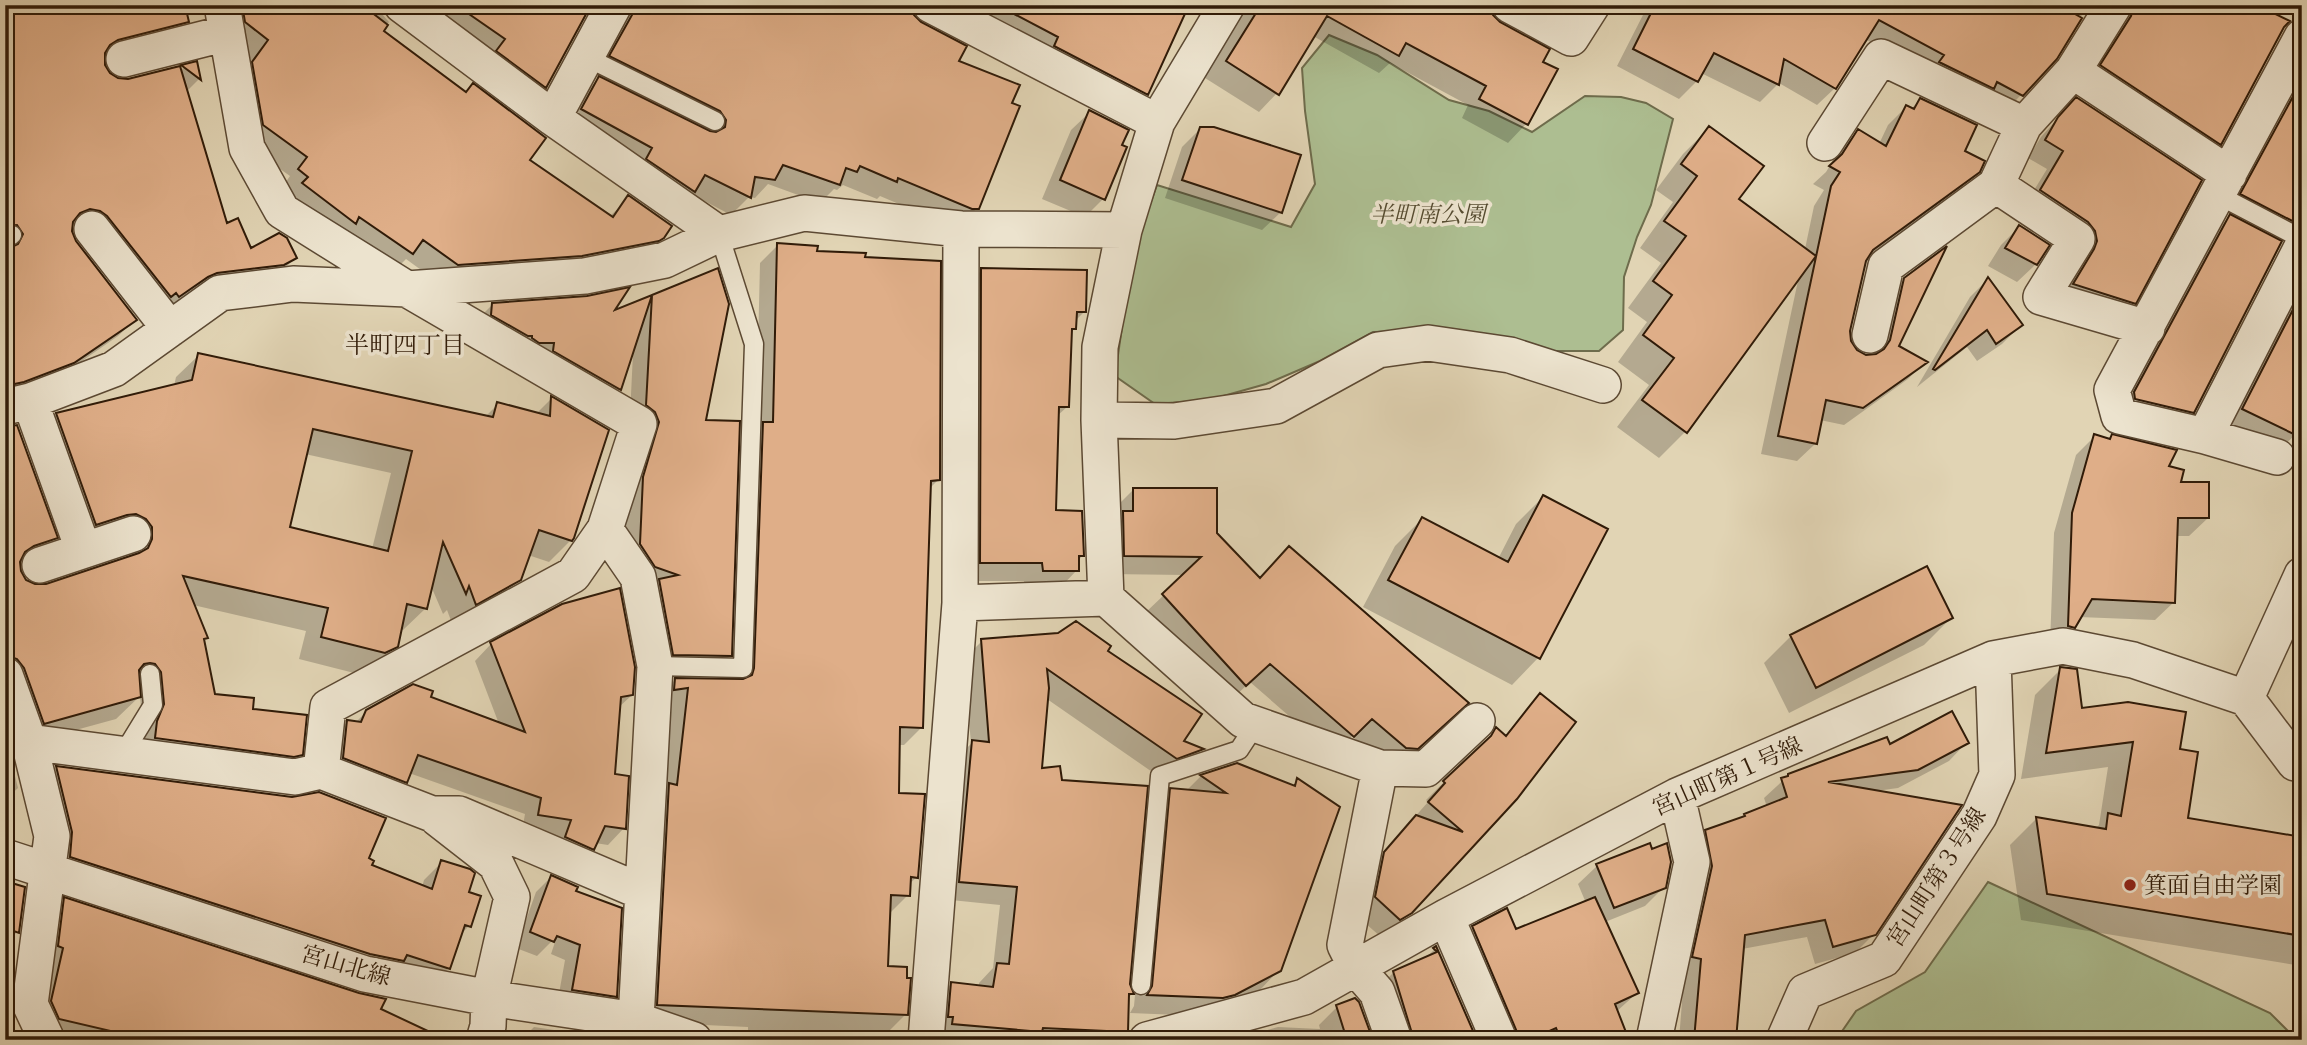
<svg xmlns="http://www.w3.org/2000/svg" width="2307" height="1045" font-family="'Gentium Book Plus','Noto Serif JP',serif">
  <rect width="100%" height="100%" fill="#e1d4b4"/>
  <filter id="stains"><feTurbulence type="fractalNoise" baseFrequency=".00286" numOctaves="4"/><feColorMatrix values="0 0 0 0 .2 0 0 0 0 .09 0 0 0 0 .02 0 0 0 .5 -.17"/></filter>
  <radialGradient id="worn" r=".72"><stop offset=".6" stop-color="#630" stop-opacity="0"/><stop offset="1" stop-color="#630" stop-opacity=".3"/></radialGradient>
  <!-- green -->
  <path fill="#adbe91" stroke="#6e6c4c" stroke-width="2" d="M1329 35 1377 55 1449 100 1489 111 1532 132 1585 96 1621 97 1646 103 1673 119 1651 205 1637 237 1624 277 1623 330 1599 351H1552L1430 331 1373 332 1320 361 1266 384 1209 400 1155 404 1115 376 1125 306 1139 235 1157 185 1291 227 1315 184 1305 111 1302 68Z
    M1988 882 2270 1013 2297 1040H1836L1856 1011 1925 972Z"/>
  <!-- shadow -->
  <path fill="#0003" fill-rule="evenodd" d="M5 5 187 21 170 38 103 55V64L108 74 119 80H129L179 70 196 63 199 79 186 92 226 226 250 250 295 258 278 275 198 290 189 293 162 313 83 227 71 225 70 231 74 242 135 320 118 336 56 379 5 397Z
    M216 5H381L382 14 389 22 381 31 528 161 609 217 629 198 662 237 643 256 439 283 406 259 393 272 281 189 290 176 245 144 235 82 251 59 227 40Z
    M406 5H589L545 87 527 105Z
    M604 5H852L913 17 957 62 977 208 959 227H953L880 196 877 199 843 185 837 190 834 189 820 203 768 184 755 198 749 197 731 215 564 127 580 97 599 78 592 75Z
    M922 5H1186L1147 94 1128 112Z
    M1230 5H1445L1556 70 1526 124 1508 143 1462 118 1468 105 1390 63 1379 73 1313 36 1277 93 1259 112 1205 78Z
    M1498 5H1566L1544 29Z
    M1645 5H2088L2055 58 2004 113 1865 39 1835 88 1817 105 1779 83 1760 102 1701 73 1697 81 1679 99 1617 66 1644 13 1641 11Z
    M2107 5H2199L2283 26 2220 144 2202 161 2084 83Z
    M2302 70V248L2227 208Z
    M1920 100 1978 171 1960 189 1866 259 1849 330V341L1855 350 1864 356H1873L1887 298 1905 279 1897 347 1925 362 1908 379 1844 425 1820 420 1815 444 1797 461 1761 454 1799 276 1685 432 1659 458 1617 427 1649 385 1618 362 1647 322 1628 308 1661 263 1640 248 1673 202 1656 190 1683 154 1709 128 1737 199 1805 249 1814 206 1824 190 1813 184 1826 172 1840 149 1858 131 1879 144 1888 125 1906 107 1911 109Z
    M1090 112 1119 146 1103 199 1085 217 1042 199 1071 130Z
    M2059 117 2134 303 2116 320 2057 301 2077 269 2023 208 2047 169 2028 158 2041 137Z
    M1201 128 1281 212 1262 230 1165 198 1182 147Z
    M2230 216 2193 412 2176 429 2118 410 2213 233Z
    M2019 227 2036 264 2017 282 1988 266 2001 245Z
    M778 245 814 252 938 480 929 489 922 727 904 745H898L897 794 917 877 908 885V895L889 914 887 968 906 1014 888 1032 860 1031V1040H748V1027L640 1022 671 705 657 707V698L675 680 737 681 745 441 756 431 760 263Z
    M982 270 1085 311 1075 321V328L1070 333 1067 407 1057 416 1054 512 1082 556 1078 561 1077 570 1059 589H1025L1024 581H962L963 288Z
    M1988 279 2021 325 2002 344 1977 361 1967 347 1917 387 1970 297Z
    M2302 281V420L2295 435 2280 449 2229 423Z
    M653 297 704 422 730 656 713 673 656 672 623 562 633 353 620 389 601 408 474 323 492 305 610 314 648 302Z
    M199 355 485 417 498 404 536 414 552 398 571 540 549 562 528 555 520 579 497 602 453 626 447 610 443 614 431 586 426 608 403 630 400 629 396 646 373 669 362 675 299 659 306 631 193 605 206 637 202 641 213 696 251 711 301 754 278 776 133 760 143 728 140 696 116 719 21 745 5 700V427L56 537 33 560 19 565V571L25 581 36 587 47 586 131 558 130 550 73 546 34 437 56 414 174 386 176 377ZM305 454 391 473 372 549 288 529Z
    M2095 436 2108 440 2112 436 2166 467 2208 518 2189 536H2176L2174 602 2155 620 2079 617 2073 627 2054 646 2050 645 2054 533 2076 455Z
    M1133 490 1215 533 1259 580 1448 722 1398 767 1387 766 1352 736 1334 755 1250 682 1227 704 1145 613 1185 575 1107 574 1115 508Z
    M1543 497 1606 530 1538 658 1512 685 1363 607 1395 546 1422 519 1498 559 1516 524Z
    M1951 618 1924 645 1789 713 1764 663 1791 636Z
    M982 641 1106 651 1181 742 1201 750 1184 767 1158 776 1047 699 1040 770 1060 781 1132 994 1127 999 1126 1040H935L933 1002 951 984 979 987V983L993 968 1000 905 941 899 954 760 971 744 964 659Z
    M491 644 632 695 618 708 613 775 624 828 608 845 595 843 593 849 576 865 522 831 525 814 409 773 406 782 389 798 327 774 331 738 347 722 355 723 367 711 429 698 499 724 475 661Z
    M2061 669 2081 710 2178 750 2186 819 2292 837 2302 827V966L2021 920 2010 845 2036 819 2095 829 2099 825 2108 767 2021 779 2035 695Z
    M1540 695 1573 722 1411 912 1391 931 1381 937 1357 916 1366 872 1428 802 1426 800 1496 730 1504 737Z
    M1967 742 1949 761 1898 788 1876 791 1874 934 1855 953 1815 964 1807 937 1742 949 1735 1040H1679L1684 976 1688 850 1706 832 1741 820 1745 815 1767 807 1764 798 1789 775 1889 747Z
    M5 760H11L18 788 5 800Z
    M1237 764 1292 786 1297 781 1279 970 1260 990 1214 1013 1203 1016 1130 1013 1134 1006 1152 809 1171 790 1186 791 1201 776Z
    M56 768 292 799 366 859 369 866 422 887 424 880 442 862 469 926 459 936 449 968 431 986 53 874 39 785Z
    M1649 845 1664 887 1645 906 1605 922 1637 993 1616 1012 1627 1040H1495L1455 946 1473 928 1515 931 1586 903 1578 884 1597 866Z
    M551 877 574 892 615 996 600 1011 557 1005 565 960 551 954 557 936 537 956 516 948 536 892Z
    M5 882 17 932 5 944Z
    M65 899 378 1010 392 1040H59L42 1036 47 917Z
    M1436 948 1475 1040H1391L1376 990 1394 972 1423 960Z
    M1337 1007 1371 1040H1231L1278 1027 1320 1029 1319 1025Z
    M534 1027 588 1035 601 1040H521Z"/>
  <!-- building -->
  <path fill="#dfae88" stroke="#301b08" stroke-width="2" fill-rule="evenodd" d="M5 5H185L189 22 118 40 110 45 105 53V65L110 73 118 78 128 79 180 66 227 223 238 218 251 248 279 233 287 238 297 258 284 265 217 273 208 277 179 297 176 293 171 297 107 216 100 211 90 209 80 213 73 222 72 231 76 241 137 320 74 363 24 382 5 386V250L18 244 23 234 17 225 5 226Z
    M242 5H362L388 25 384 31 466 92 473 83 546 138 530 160 613 217 628 195 672 226 664 238 659 241 582 256 458 265 423 240 413 254 359 217 356 224 302 183 308 177 298 169 307 157 263 125 252 62 268 40 245 22Z
    M456 5H591L546 88 496 51 505 39Z
    M634 5H911L914 15 921 22 967 46 959 61 1020 85 1012 103 1020 106 979 209H972L898 178 897 182 860 166 857 172 846 168 840 185 783 165 775 180 755 177 751 198 705 175 695 192 646 159 652 148 581 109 599 76 710 131 716 132 725 127 726 120 720 111 609 56 632 15Z
    M997 5H1189L1148 95 1054 46 1058 37Z
    M1261 5H1490L1493 15 1500 22 1550 49 1543 62 1558 69 1528 125 1479 99 1486 86 1406 43 1399 56 1327 16 1279 95 1226 61Z
    M1655 5H2059L2082 18 2057 59 2023 96 1997 82 1994 89 1939 62 1944 55 1879 20 1836 89 1784 59 1779 85 1714 53 1698 82 1633 49Z
    M2134 5H2257L2290 21 2284 27 2221 145 2100 65 2131 16Z
    M197 61 201 80 181 65Z
    M2302 80V226L2240 194Z
    M2076 97 2202 180 2136 304 2073 284 2094 249 2097 241 2095 231 2088 222 2040 190 2063 151 2045 140 2058 117Z
    M1920 98 1977 125 1965 151 1985 161 1980 172 1873 250 1866 261 1850 331 1851 341 1857 350 1866 355 1876 354 1884 349 1890 340 1904 278 1947 246 1899 346 1928 362 1863 408 1826 400 1817 444 1778 436 1831 186 1840 172 1829 166 1842 154 1858 129 1886 146 1906 105 1914 109Z
    M1089 110 1129 130 1122 145 1127 147 1105 200 1060 180Z
    M1709 126 1764 166 1739 199 1816 256 1687 433 1642 400 1674 358 1643 335 1672 295 1653 281 1686 236 1664 221 1697 176 1681 164Z
    M1200 127H1214L1301 155 1282 213 1182 180Z
    M2230 214 2282 241 2194 413 2135 399 2134 392Z
    M2019 225 2050 245 2037 265 2005 248Z
    M777 243 818 246 817 251 866 253 865 257 941 261 940 480 931 481 923 728 900 727 899 793 925 794 918 878 911 877 910 896 891 895 888 966 907 967V978H911L908 1015 657 1005 669 783 677 785 688 688 674 690 675 678 743 679 752 675 754 668 763 422H773Z
    M718 268 729 304 706 420 740 421 732 656 673 655 659 579 678 575 655 567 640 544 643 477 659 422 655 412 646 405 652 295Z
    M981 268 1087 270 1086 312H1077L1076 329H1072L1069 407H1059L1056 510 1082 511 1084 556H1079V571H1043L1042 563H980Z
    M1988 277 2023 325 1996 344 1987 330 1935 370 1933 369Z
    M630 287 615 310 652 295 621 390 553 351 554 343H539L532 338V336H528L491 315 492 303 587 296Z
    M2302 292V438L2242 409Z
    M198 353 493 417 497 402 550 416 551 396 609 430 574 538 572 541 539 530 521 580 476 605 469 586 466 594 443 542 427 609 407 604 398 647 385 653 321 637 328 608 183 576 208 638 204 639 215 694 254 698 253 709 307 715 303 755 294 757 155 738 157 721 164 704 161 672 155 664 150 663 144 664 139 670 141 697 44 724 24 668 17 659 5 655V427L17 425 58 538 34 546 25 552 20 562 21 571 26 580 35 584H46L139 553 148 548 152 539V527L146 519 136 514 127 515 96 525 56 413 192 380ZM313 429 412 451 388 551 290 527Z
    M2094 434 2110 439 2112 434 2177 450 2169 466 2184 470 2181 482H2209V518H2178L2175 603 2092 599 2075 628 2068 626 2072 513Z
    M1133 488H1217V533L1260 578 1289 546 1469 703 1418 749 1406 748 1372 719 1354 737 1270 664 1246 686 1162 594 1201 557 1124 556 1123 511H1133Z
    M1543 495 1608 529 1540 659 1388 580 1422 517 1508 562Z
    M1927 566 1953 618 1816 688 1790 635Z
    M620 588 635 667 633 695 621 697 615 774 629 776 626 829 605 826 594 850 565 837 571 820 538 815 541 798 418 755 407 783 343 758 347 720 361 722 366 710 413 684 433 691 431 697 525 732 490 642 562 604Z
    M1076 621 1111 646 1108 651 1202 714 1184 741 1204 749 1177 759 1047 669 1049 688 1042 768 1060 766 1062 780 1148 786 1130 984 1134 994H1129L1128 1032 1043 1028 1042 1032 952 1024 953 1017H948L951 982 993 987 997 963 1009 964 1017 887 959 882 972 740 989 742 981 639 1058 633Z
    M2060 667 2077 669 2082 708 2128 702 2186 712 2180 749 2198 752 2188 818 2302 837V936L2047 894 2036 817 2106 829 2108 813 2121 816 2133 742 2046 753Z
    M1540 693 1576 722 1517 799 1412 913 1400 920 1375 897 1384 852 1416 815 1463 832 1428 802 1445 783 1443 781 1491 736 1496 727 1506 736Z
    M1952 711 1969 743 1918 770 1828 782 1962 805 1876 935 1833 947 1825 920 1745 935 1736 1040H1694L1701 959 1692 957 1712 866 1705 830 1745 816 1744 814 1787 797 1781 778 1788 776V774L1887 737 1890 744Z
    M1237 763 1295 786 1297 778 1340 807 1281 971 1235 995 1223 998 1147 995 1152 986 1170 788 1226 793 1200 775Z
    M56 766 292 797 319 792 386 818 369 858 374 861 372 865 432 889 441 860 470 869 475 873 469 892 481 896 471 927 465 925 450 969 407 955 404 961 370 954 70 857 72 832Z
    M1650 843 1652 849 1667 843 1671 862 1666 888 1614 908 1596 864Z
    M551 875 578 887 576 891 622 908 617 997 572 990 580 945 557 936 554 942 530 932Z
    M5 881 25 887 19 933 5 928Z
    M64 897 359 993 386 999 381 1009 447 1040H149L59 1019 51 1001 63 948 58 946Z
    M1595 897 1639 993 1615 1004 1629 1040H1561L1556 1028 1529 1040H1519L1517 1032 1472 926 1507 908 1516 929Z
    M1436 946 1477 1040H1414L1393 971 1437 952 1433 948Z
    M1355 998 1359 1002 1373 1040H1347L1336 1005Z"/>
  <g fill="none" stroke-linecap="round" stroke-linejoin="round">
    <defs>
      <path id="lane" d="M586 57 715 121
        M2218 195 2302 239
        M5 239 12 235
        M655 666 743 668 754 344 719 234
        M123 754 153 705 150 674
        M1141 985 1160 776 1239 750 1256 724"/>
      <path id="street" d="M222 5 247 148 282 211 407 289 639 424 605 529 573 575 328 707 321 771
        M402 5 553 118 719 234
        M931 5 1157 122
        M1510 5 1571 38 1592 5
        M124 59 227 33
        M2073 71 2229 174
        M553 118 614 5
        M1825 143 1881 57 2024 125
        M1996 185 2077 239 2041 297 2147 328
        M92 229 170 329
        M1124 230 1100 347 1099 420 1106 598 1243 720 1380 768 1426 769 1477 721
        M1870 335 1886 266 1996 185 2024 125 2073 71 2114 5
        M30 401 83 549
        M5 407 30 401 114 369 220 293 293 284 407 289 585 276 665 260 719 234 804 213 961 229 1124 230 1157 122 1227 5
        M1099 420 1174 421 1276 406 1378 350 1428 343 1510 355 1603 385
        M2205 436 2302 247
        M2277 457 2205 436 2119 416 2112 390 2302 37
        M605 529 638 577 655 666 636 1020
        M40 565 133 534
        M960 603 1106 598
        M5 675 29 742 52 836 30 1004 47 1040
        M2246 698 2302 575
        M29 742 295 777 321 771 432 814H459L642 892
        M1380 768 1345 945 1357 969 1377 992 1394 1040
        M437 818 496 864 512 897 489 998 488 1026 484 1040
        M5 857 365 974 489 998 636 1020 694 1040
        M1446 917 1499 1040
        M926 1040 960 603 961 229
        M1147 1040 1304 997 1446 917 1677 796 1993 659 2063 646 2133 660 2246 698 2295 763 2302 764
        M1654 1040 1692 862 1677 796
        M1784 1040 1805 992 1884 959 1979 816 1997 775 1993 659"/>
    </defs>
    <!-- lane casing -->
    <use href="#lane" stroke="#5c4933" stroke-width="21"/>
    <!-- street casing -->
    <use href="#street" stroke="#5c4933" stroke-width="38"/>
    <!-- lane -->
    <use href="#lane" stroke="#ece3ce" stroke-width="18"/>
    <!-- street -->
    <use href="#street" stroke="#ece3ce" stroke-width="35"/>
  </g>
  <!-- markers -->
  <circle fill="#8f2418" stroke="#ece3ce" stroke-width="2.5" cx="2130" cy="885" r="7"/>
  <g text-anchor="middle" stroke-width="7" stroke-linejoin="round" paint-order="stroke">
    <!-- park labels -->
    <g font-size="23" font-style="italic" fill="#564c31" stroke="#ece3ce">
      <text x="1428" y="222">半町南公園</text>
    </g>
    <!-- street labels -->
    <g font-size="23" fill="#301b08" stroke="#ece3ce">
      <text transform="translate(1727 776) rotate(-24)" y="8">宮山町第１号線</text>
      <text transform="translate(1936 877) rotate(-57)" y="8">宮山町第３号線</text>
      <text transform="translate(346 965) rotate(16)" y="8">宮山北線</text>
    </g>
    <!-- poi labels -->
    <g font-size="23" fill="#301b08" stroke="#ece3ce" text-anchor="start">
      <text x="2144" y="893">箕面自由学園</text>
    </g>
    <!-- neighbourhood labels -->
    <g font-size="24" fill="#301b08" stroke="#ece3ce">
      <text x="405" y="353">半町四丁目</text>
    </g>
  </g>
  <!-- margin -->
  <rect width="2307" height="1045" fill="none" stroke="#e1d4b4" stroke-width="28"/>
  <rect x="7" y="7" width="2293" height="1031" fill="none" stroke="#301b08" stroke-width="3.5"/>
  <rect x="14" y="14" width="2279" height="1017" fill="none" stroke="#301b08" stroke-width="2"/>
  <rect width="100%" height="100%" filter="url(#stains)"/>
  <rect width="100%" height="100%" fill="url(#worn)"/>
</svg>
